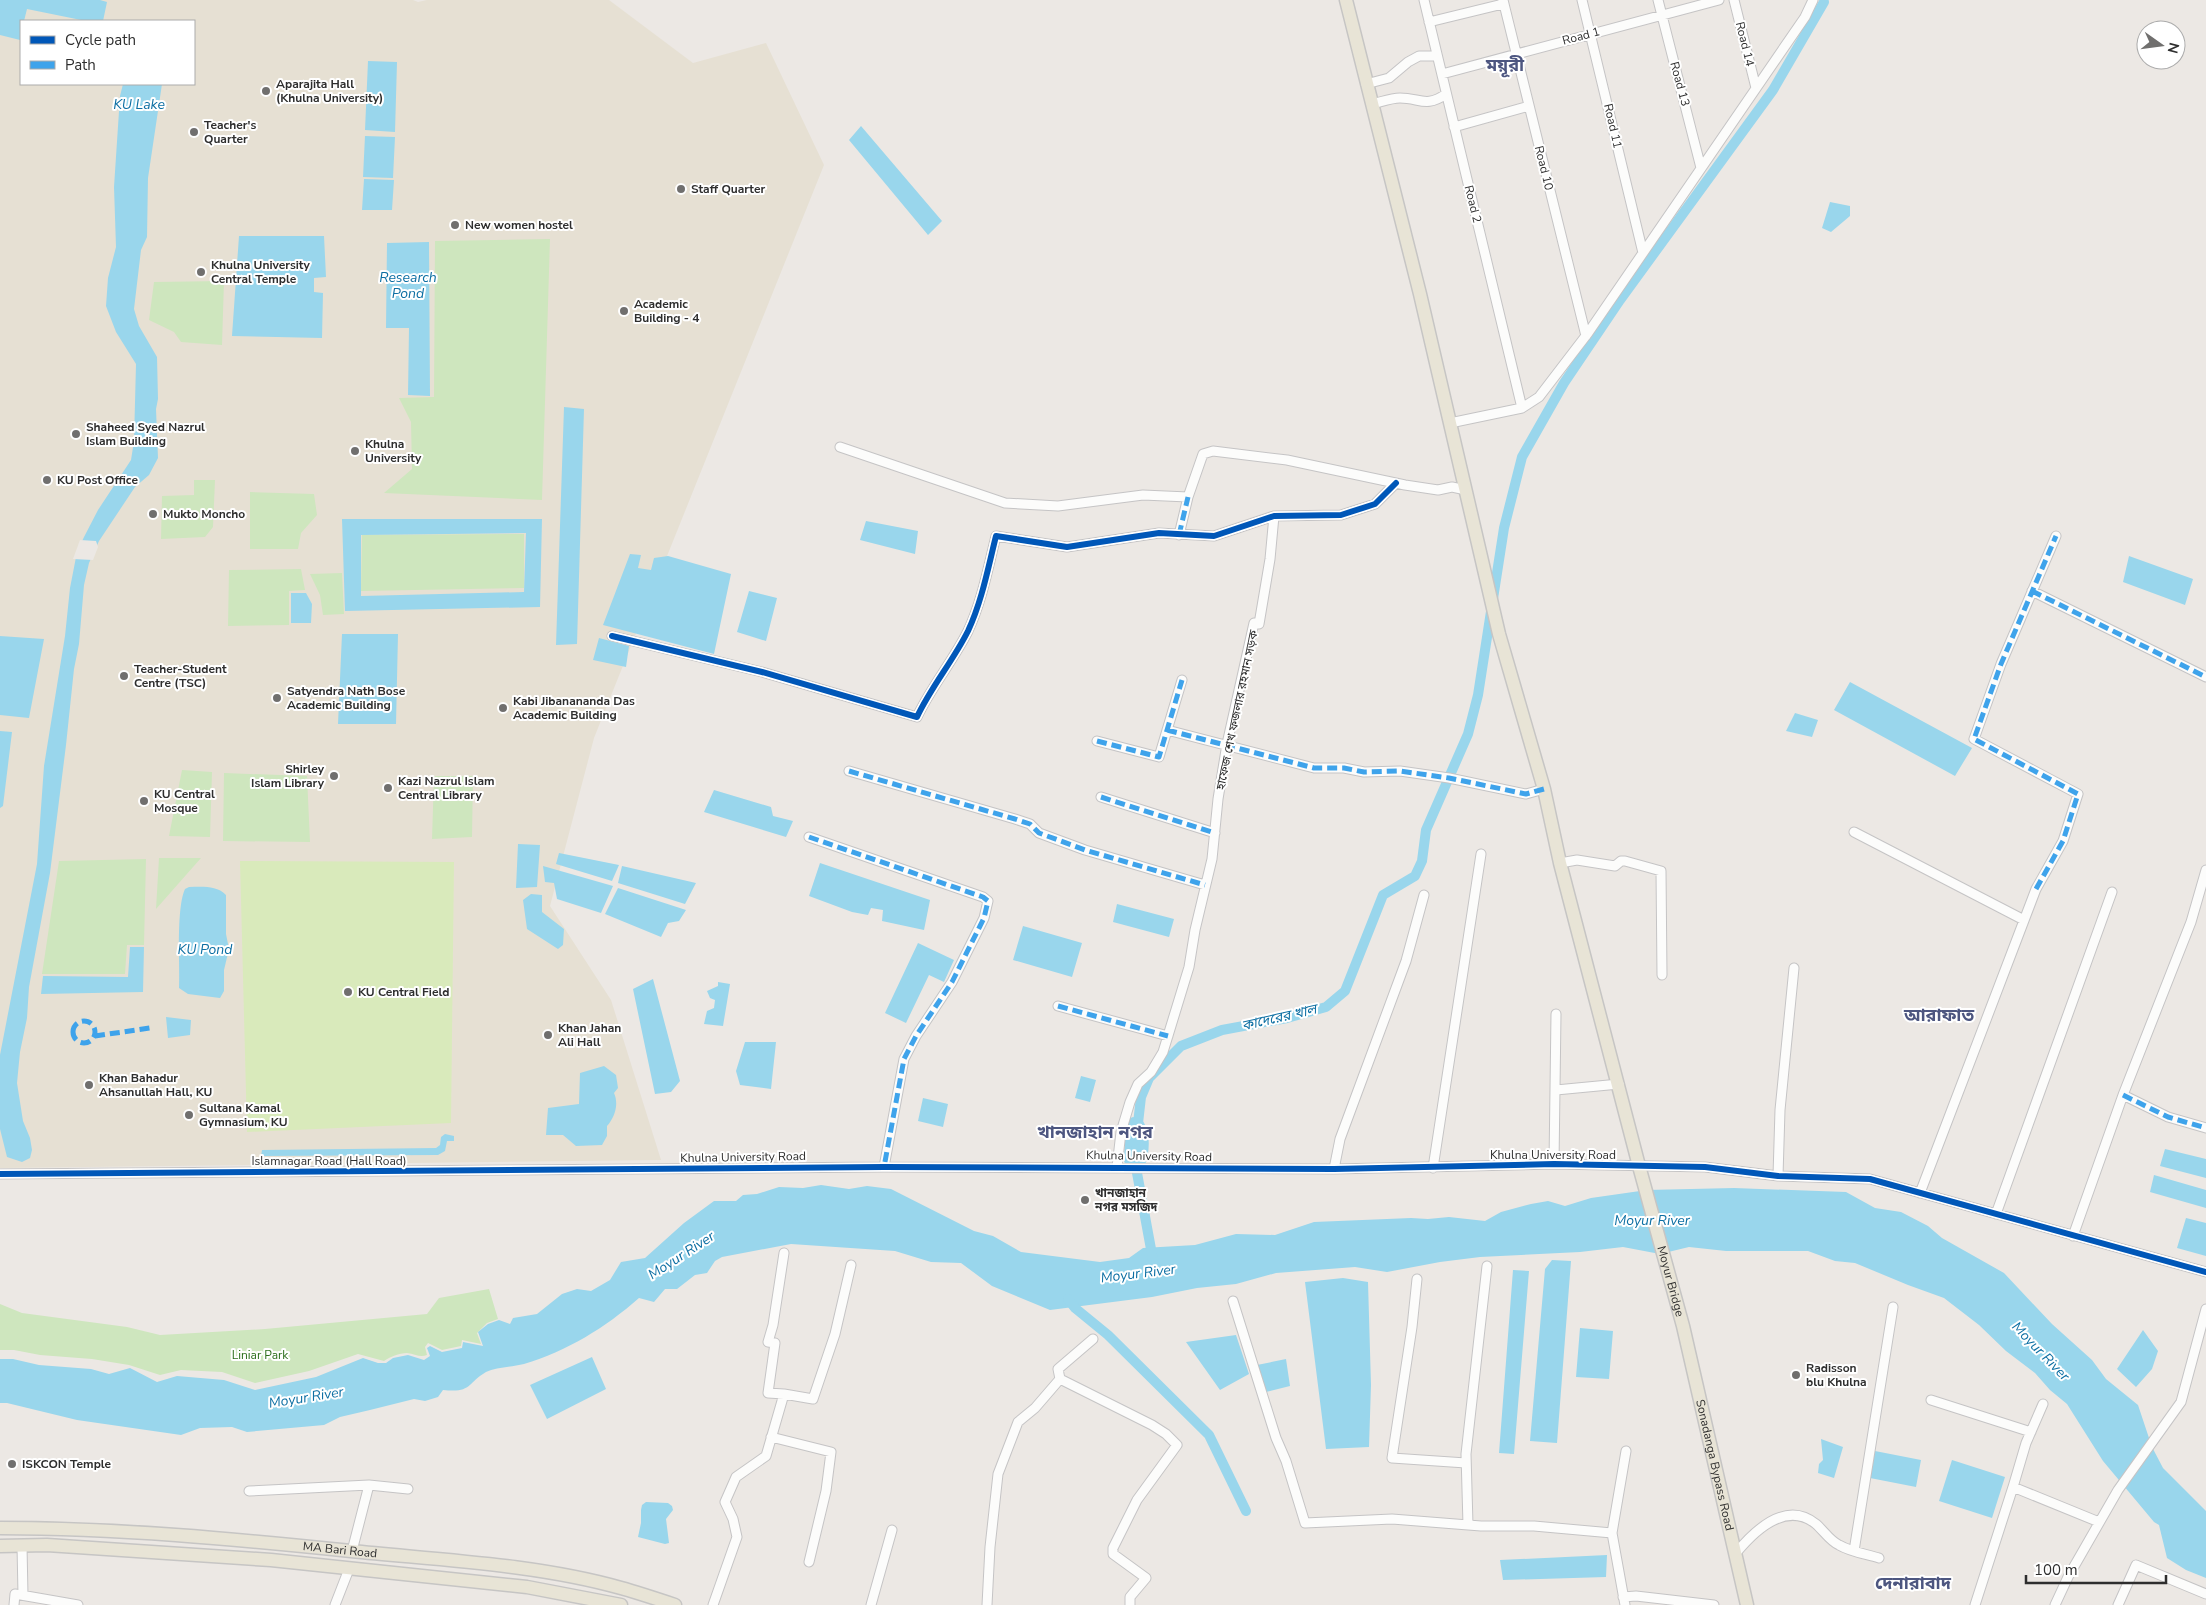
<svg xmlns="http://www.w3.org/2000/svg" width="2206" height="1605" font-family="'Nunito Sans','Noto Sans Bengali',sans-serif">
  <rect width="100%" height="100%" fill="#ece8e4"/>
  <!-- education -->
  <path fill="#e6e0d3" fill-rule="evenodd" d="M0 0H413L418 2 427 0H609L693 63 766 43 824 165 594 738 550 906 611 1000 661 1160 0 1168ZM21 21H194V84H21Z"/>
  <!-- green -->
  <path fill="#cee6be" d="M550 239 542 500 384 493 412 469 411 422 399 398 434 397 435 241Z
    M224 281 222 345 181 342 174 332 149 320 154 282Z
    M194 480H215L213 527 205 537 161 539 162 496 194 495Z
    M250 492 314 494 317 515 301 533 298 549H250Z
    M524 534V588L361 591 362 535Z
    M301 569 305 590 289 591V625L228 626 229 570Z
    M342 573 344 614 323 615 320 595 310 574Z
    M182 770 212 772 210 837 169 836Z
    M224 773 307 776 310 842 223 841Z
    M434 776H473L472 837 432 839Z
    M159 858H201L156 909Z
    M146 859 144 945H127L125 974H42L59 861Z
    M489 1289 498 1319 487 1323 477 1333 481 1344 462 1340 461 1346 442 1350 428 1343 425 1347 427 1355C420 1358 415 1354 407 1353 399 1353 390 1357 384 1361L358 1354 309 1371 255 1383 222 1372 181 1370 160 1375 129 1365 92 1359 40 1355 14 1350H0V1304L22 1313 127 1327 160 1335 265 1329 427 1314 439 1298Z"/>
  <!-- pitch -->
  <path fill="#d9eabb" d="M240 861 454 862 451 1123 247 1132Z"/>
  <!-- water -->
  <path fill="#99d6ec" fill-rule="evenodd" d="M0 0H100L107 2 103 21H86L27 9 24 21H21L20 40 0 35Z
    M368 61 397 62 395 132 365 130Z
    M123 84H162L148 178 147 237 141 250 134 309 139 326 157 357 158 399 156 409 158 458 149 475 135 487 99 541 89 563 84 585 79 644 74 669 66 745 50 873 29 987 27 1018 20 1052 17 1083 23 1121 30 1138 32 1150 30 1158 22 1162 7 1157 0 1129V1055L37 864 44 766 65 636 70 588 77 552 84 537 98 510 131 460 134 441 136 364 116 332 106 306 108 278 116 247 114 187 120 96Z
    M861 126 942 221 928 235 849 140Z
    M365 136 395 137 393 178 363 177Z
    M364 179 394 180 392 210H362Z
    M1830 202 1850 206V216L1831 232 1822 228Z
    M239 236H324L326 277 314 278V292L323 293 322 338 232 336Z
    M429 242 430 396 408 395 409 328H386L387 243Z
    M564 407 584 409 577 644 556 645Z
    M342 519H542L540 607 345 611ZM526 533 524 592 361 596V535Z
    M866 521 918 531 915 554 860 540Z
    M630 554 641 555 638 568 651 570 654 558 668 556 731 574 714 654 603 625Z
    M2129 556 2193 579 2185 605 2123 582Z
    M749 591 777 598 766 641 737 632Z
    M291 593H306L312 604 311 623H291Z
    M342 634H398L396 724H338Z
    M0 636 44 639 29 718 0 715Z
    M599 638 629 646 626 667 593 660Z
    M1850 682 1972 748 1955 776 1834 710Z
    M1795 713 1818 720 1812 737 1786 731Z
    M0 731 12 732 3 806 0 808Z
    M714 790 771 807 773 816 793 821 786 837 704 812Z
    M518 844 540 845 537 887 516 888Z
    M559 853 619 865 612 881 556 864Z
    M820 863 930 900 924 930 882 921 883 910 871 908 868 915 852 912 809 896Z
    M543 866 613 886 601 913 557 899 554 883 545 882Z
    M622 866 696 883 685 904 618 883Z
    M189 887C202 887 216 885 226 895V934L229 949 224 970V991L220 998 188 994 179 988C180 964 176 909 185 889Z
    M618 888 686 910 679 921 668 923 661 937 605 914Z
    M531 894 542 895V912L564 929 563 945 558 949 527 929 523 900Z
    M1117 904 1174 919 1169 937 1113 922Z
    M1023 926 1082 943 1072 977 1013 960Z
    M918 943 954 960 944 982 929 975 906 1023 885 1013Z
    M130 947H144L143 992 41 994 43 976 128 977Z
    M653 979 680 1081 671 1092 655 1094 633 989Z
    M718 982 730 984 723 1026 704 1024 707 1011 714 1008 715 1000 710 998 707 991 718 986Z
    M166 1017 191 1020 190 1035 168 1038Z
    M745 1042H776L771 1089 740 1085 736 1071Z
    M604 1066 616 1075 618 1088 614 1093C619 1104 615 1117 607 1126V1136L602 1145 576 1146 563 1135H546L548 1108 579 1104 580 1073Z
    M1081 1076 1096 1080 1090 1102 1075 1098Z
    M923 1098 948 1104 943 1127 918 1121Z
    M1133 1117 1142 1120C1151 1131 1150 1152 1145 1165L1141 1166 1135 1162 1130 1167 1124 1162 1125 1130 1128 1119Z
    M445 1134 454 1136V1141H447L445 1151 438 1155 261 1156 262 1150 436 1148 440 1145 441 1137Z
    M2165 1149 2206 1159V1178L2160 1166Z
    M2154 1175 2206 1190V1208L2150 1192Z
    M821 1185 849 1189 867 1186 891 1189 974 1231 993 1236 1021 1252 1100 1262 1129 1258 1143 1248 1195 1245 1236 1234 1275 1235 1314 1222 1411 1218 1428 1219 1449 1217 1485 1221 1501 1212 1531 1204 1548 1201 1565 1206 1591 1198 1647 1190 1734 1188 1846 1192 1875 1208 1901 1212 1928 1226 1942 1238 2004 1273 2052 1324 2092 1360 2106 1379 2138 1405 2152 1447 2163 1468 2206 1511V1578L2186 1570 2167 1558 2159 1525 2154 1522 2103 1461 2067 1404 2050 1390 2035 1373 2006 1351 1979 1325 1944 1298 1908 1285 1855 1263 1835 1261 1808 1251H1726L1689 1247 1660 1254 1623 1247 1580 1252 1480 1257 1440 1262 1387 1272 1355 1267 1276 1273 1236 1284 1197 1288 1152 1297 1050 1310 992 1286 961 1263 931 1262 895 1251 791 1244 722 1257 715 1261 707 1273 695 1275 677 1289H665L654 1302 639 1298C605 1328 567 1351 524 1364 512 1367 496 1367 486 1372 466 1384 472 1393 443 1390L438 1397 425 1401 414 1399 370 1410 340 1417 324 1425 247 1432 232 1427 200 1428 181 1435 77 1420 7 1403H0V1359H13L39 1365 91 1369 109 1374 130 1368 157 1382 177 1376 224 1380 255 1390 316 1377 363 1358 378 1363H386L393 1358 408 1355 424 1360 430 1356 427 1348 430 1346 442 1352 462 1348 463 1342 483 1346 478 1332 488 1324 499 1320 510 1324 513 1318 537 1314 562 1294 577 1289 591 1291 610 1280 621 1262 645 1258 684 1223 714 1201H736L743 1195 757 1194 779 1187 803 1188Z
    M2186 1218 2206 1223V1256L2177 1248Z
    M1552 1260 1571 1261 1557 1443 1530 1441 1545 1269Z
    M1513 1270 1529 1271 1514 1454 1499 1453Z
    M1343 1278 1368 1282 1371 1385 1369 1447 1326 1449 1305 1282Z
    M1580 1328 1613 1331 1609 1379 1576 1377Z
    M2143 1330 2158 1351 2152 1369 2136 1387 2117 1369Z
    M1236 1335 1249 1374 1220 1390 1186 1342Z
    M592 1357 606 1389 547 1419 530 1385Z
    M1286 1359 1290 1386 1266 1392 1257 1365Z
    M1821 1439 1843 1447 1834 1478 1818 1473 1819 1464 1823 1460Z
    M1875 1451 1921 1460 1916 1487 1870 1478Z
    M1952 1460 2005 1477 1992 1518 1939 1501Z
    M646 1502 668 1503 672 1506 673 1510 666 1519 669 1543 665 1544 638 1537 641 1523V1510L642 1505Z
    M1607 1555 1606 1577 1503 1580 1500 1560Z"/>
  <!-- pier -->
  <path fill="#ece8e4" d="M80 540 96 541 98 547 93 560 73 559Z"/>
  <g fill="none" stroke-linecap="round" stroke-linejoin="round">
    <!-- canal -->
    <path stroke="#99d6ec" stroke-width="10" d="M1137 1132 1141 1097 1149 1078 1181 1046 1222 1030 1287 1018 1326 1007 1345 991 1383 895 1415 876 1422 861 1426 830 1468 734 1478 695 1504 528 1522 457 1564 383 1620 300 1773 90 1824 2
      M1136 1149 1135 1162 1153 1260
      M1068 1299 1075 1308 1108 1335 1209 1435 1246 1511"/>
    <defs>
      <path id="minor" d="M1424 0 1522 408
        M1503 0 1586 336
        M1582 0 1643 253
        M1658 0 1701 168
        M1734 0 1756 88
        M1429 22 1503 4
        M1442 74 1719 0
        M1366 84 1389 78 1408 62 1419 56H1437
        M1372 104C1381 102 1391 98 1400 98 1420 98 1426 108 1446 94
        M1454 127 1529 106
        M1450 423 1522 408 1539 397 1588 333 1805 17 1813 0
        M840 447 1005 503 1058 506 1143 495 1188 497 1203 454 1213 451 1287 460 1405 485 1438 490 1452 487 1466 490
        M1179 535 1188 497
        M2032 591 2206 677
        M612 636 762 672 917 717C931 687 953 661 968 631 982 601 988 568 996 536L1067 547 1159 533 1214 536 1274 516 1341 515 1375 504 1396 483
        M1167 730 1314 768H1344L1364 772 1400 771 1449 778 1526 794 1544 789
        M1097 741 1159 757 1182 680
        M849 771 1015 819 1030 824 1039 833 1085 850 1205 885
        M1101 797 1215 833
        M1854 832 2024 920
        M809 837 983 897 988 901 984 918 952 982 916 1036 904 1059 884 1167
        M1560 863 1577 860 1615 866 1621 861H1625L1661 871 1662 975
        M1058 1006 1168 1036
        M1556 1090 1619 1084
        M2123 1095 2168 1117 2206 1128
        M1554 1164 1556 1014
        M1117 1167 1121 1132 1130 1102 1138 1084 1151 1072 1163 1052 1189 967 1195 930 1212 859 1218 799 1227 744 1254 623 1259 624 1270 559 1274 516
        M1433 1168 1481 854
        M1334 1169 1340 1139 1406 961 1424 895
        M0 1174 884 1167 1334 1169 1554 1164 1705 1167 1778 1176 1870 1179 2206 1272
        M1778 1176 1780 1110 1794 968
        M1920 1193 2036 889 2063 841 2078 794 1974 739 2001 664 2056 536
        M1996 1214 2112 892
        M2073 1236 2123 1095 2191 922 2206 870
        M1417 1279 1412 1327 1392 1458 1466 1463
        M1233 1301 1276 1438 1286 1461 1305 1523 1392 1519 1481 1526H1534L1612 1533
        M1060 1379 1152 1425 1166 1434 1177 1445 1137 1500 1113 1548V1554L1146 1578 1130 1597V1605
        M784 1394 813 1399 835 1334 851 1265
        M1931 1400 2031 1432
        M771 1437 831 1452 826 1491 809 1562
        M2013 1487 2026 1443 2043 1404
        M249 1491 369 1485 408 1489
        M1468 1525 1466 1454 1487 1266
        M22 1546 23 1595
        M352 1551 369 1485
        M1854 1551 1893 1307
        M1736 1553C1755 1530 1786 1500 1816 1524 1824 1531 1830 1541 1839 1545 1851 1552 1866 1554 1879 1558
        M1623 1597 1636 1596 1714 1605
        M14 1605 15 1594 78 1605
        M335 1605 349 1569
        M713 1605 737 1537 733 1519 725 1502 736 1477 766 1456 784 1394 768 1393 775 1343 768 1342 773 1325 784 1253
        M871 1605 892 1530
        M987 1605 990 1547 998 1474 1018 1422 1035 1408 1060 1379 1058 1369 1093 1339
        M1625 1605 1612 1533 1626 1451
        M1975 1605 2013 1487 2099 1522
        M2055 1605 2068 1577 2118 1490 2181 1402 2206 1309
        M2118 1605 2136 1565 2206 1594"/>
      <g id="primary">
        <path id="s1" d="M1346 0 1420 294 1499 634 1544 789 1560 863 1639 1166 1683 1326 1747 1605"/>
        <path id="s2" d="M0 1528C117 1528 235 1539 351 1551 439 1560 536 1564 621 1588 639 1593 657 1599 675 1605"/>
        <path d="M0 1546 47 1545 271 1560 527 1587 621 1605"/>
      </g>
    </defs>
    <!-- minor casing -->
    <use href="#minor" stroke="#c5c4c5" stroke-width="11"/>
    <!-- primary casing -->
    <use href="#primary" stroke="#c6c5c4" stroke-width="15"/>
    <!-- minor -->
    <use href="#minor" stroke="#fcfcfb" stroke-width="9"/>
    <!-- primary -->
    <use href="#primary" stroke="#e8e4d6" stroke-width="12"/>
    <!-- quiet -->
    <path stroke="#3ea3eb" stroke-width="5" stroke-dasharray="10 5" stroke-linecap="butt" d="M1179 535 1188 497
      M2032 591 2206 677
      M1167 730 1314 768H1344L1364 772 1400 771 1449 778 1526 794 1544 789
      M1097 741 1159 757 1182 680
      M849 771 1015 819 1030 824 1039 833 1085 850 1205 885
      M1101 797 1215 833
      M809 837 983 897 988 901 984 918 952 982 916 1036 904 1059 884 1167
      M2036 889 2063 841 2078 794 1974 739 2001 664 2056 536
      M1058 1006 1168 1036
      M73 1032a11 11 0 1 1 22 0a11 11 0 1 1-22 0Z
      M95 1036 150 1028
      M2123 1095 2168 1117 2206 1128"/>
    <defs>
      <path id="cycleway" d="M612 636 762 672 917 717C931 687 953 661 968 631 982 601 988 568 996 536L1067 547 1159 533 1214 536 1274 516 1341 515 1375 504 1396 483
        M0 1174 884 1167 1334 1169 1554 1164 1705 1167 1778 1176 1870 1179 2206 1272"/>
    </defs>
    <!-- cycleway casing -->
    <use href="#cycleway" stroke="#fff" stroke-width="9"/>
    <!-- cycleway -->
    <use href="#cycleway" stroke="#0057b8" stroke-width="6"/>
  </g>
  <!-- markers -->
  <g fill="#706f6e" stroke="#fff" stroke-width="2">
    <circle cx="266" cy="91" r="5"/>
    <circle cx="194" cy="132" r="5"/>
    <circle cx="681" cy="189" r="5"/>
    <circle cx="455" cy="225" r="5"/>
    <circle cx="201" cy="272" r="5"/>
    <circle cx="624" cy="311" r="5"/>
    <circle cx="76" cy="434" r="5"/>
    <circle cx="355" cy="451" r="5"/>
    <circle cx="47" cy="480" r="5"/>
    <circle cx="153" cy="514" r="5"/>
    <circle cx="124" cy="676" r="5"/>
    <circle cx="277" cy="698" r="5"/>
    <circle cx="503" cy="708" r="5"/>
    <circle cx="334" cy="776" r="5"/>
    <circle cx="388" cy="788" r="5"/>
    <circle cx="144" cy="801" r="5"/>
    <circle cx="348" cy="992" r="5"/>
    <circle cx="548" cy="1035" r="5"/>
    <circle cx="89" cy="1085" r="5"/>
    <circle cx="189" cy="1115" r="5"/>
    <circle cx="1085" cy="1200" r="5"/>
    <circle cx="1796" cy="1375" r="5"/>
    <circle cx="12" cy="1464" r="5"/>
  </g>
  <g text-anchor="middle" stroke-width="4" stroke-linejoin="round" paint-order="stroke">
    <!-- street labels -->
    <g font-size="12" fill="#2e2e2e" stroke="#fff">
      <text transform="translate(1581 36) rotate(-15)" y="4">Road 1</text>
      <text transform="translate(1745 44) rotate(76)" y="4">Road 14</text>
      <text transform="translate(1680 84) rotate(75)" y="4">Road 13</text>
      <text transform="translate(1613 126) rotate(77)" y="4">Road 11</text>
      <text transform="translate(1544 168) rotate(76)" y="4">Road 10</text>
      <text transform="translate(1473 204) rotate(76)" y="4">Road 2</text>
      <text transform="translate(1237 710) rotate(-78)" y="4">হাফেজ শেখ ফজলার রহমান সড়ক</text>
      <text x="1553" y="1159">Khulna University Road</text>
      <text transform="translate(1149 1156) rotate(1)" y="4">Khulna University Road</text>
      <text transform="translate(743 1157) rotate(-1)" y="4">Khulna University Road</text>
      <text x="329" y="1165">Islamnagar Road (Hall Road)</text>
      <text dy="4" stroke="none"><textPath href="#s1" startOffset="1322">Moyur Bridge</textPath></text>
      <text dy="4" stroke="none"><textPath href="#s1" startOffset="1511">Sonadanga Bypass Road</textPath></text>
      <text dy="4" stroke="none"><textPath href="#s2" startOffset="341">MA Bari Road</textPath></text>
    </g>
    <!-- poi labels -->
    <g font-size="12" font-weight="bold" fill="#2e2e2e" stroke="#fff" text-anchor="start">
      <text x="276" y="88">Aparajita Hall<tspan x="276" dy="14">(Khulna University)</tspan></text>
      <text x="204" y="129">Teacher's<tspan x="204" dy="14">Quarter</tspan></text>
      <text x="691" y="193">Staff Quarter</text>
      <text x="465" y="229">New women hostel</text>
      <text x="211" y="269">Khulna University<tspan x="211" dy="14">Central Temple</tspan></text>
      <text x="634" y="308">Academic<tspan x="634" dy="14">Building - 4</tspan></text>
      <text x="86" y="431">Shaheed Syed Nazrul<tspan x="86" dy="14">Islam Building</tspan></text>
      <text x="365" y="448">Khulna<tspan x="365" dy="14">University</tspan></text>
      <text x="57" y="484">KU Post Office</text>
      <text x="163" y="518">Mukto Moncho</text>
      <text x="134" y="673">Teacher-Student<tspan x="134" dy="14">Centre (TSC)</tspan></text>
      <text x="287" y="695">Satyendra Nath Bose<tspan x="287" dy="14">Academic Building</tspan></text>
      <text x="513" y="705">Kabi Jibanananda Das<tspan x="513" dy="14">Academic Building</tspan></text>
      <text x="324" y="773" text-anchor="end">Shirley<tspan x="324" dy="14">Islam Library</tspan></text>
      <text x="398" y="785">Kazi Nazrul Islam<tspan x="398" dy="14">Central Library</tspan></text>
      <text x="154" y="798">KU Central<tspan x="154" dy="14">Mosque</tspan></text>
      <text x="358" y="996">KU Central Field</text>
      <text x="558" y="1032">Khan Jahan<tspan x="558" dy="14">Ali Hall</tspan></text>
      <text x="99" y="1082">Khan Bahadur<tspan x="99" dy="14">Ahsanullah Hall, KU</tspan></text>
      <text x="199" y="1112">Sultana Kamal<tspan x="199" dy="14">Gymnasium, KU</tspan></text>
      <text x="1095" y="1197">খানজাহান<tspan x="1095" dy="14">নগর মসজিদ</tspan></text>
      <text x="1806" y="1372">Radisson<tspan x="1806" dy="14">blu Khulna</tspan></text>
      <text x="22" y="1468">ISKCON Temple</text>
    </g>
    <!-- park labels -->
    <g font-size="12" fill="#2c6e1b" stroke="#fff">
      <text x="260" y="1359">Liniar Park</text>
    </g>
    <!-- water labels -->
    <g font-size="14" font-style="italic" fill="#0d6fa3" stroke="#fff">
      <text x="139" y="109">KU Lake</text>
      <text x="408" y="282">Research<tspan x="408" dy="16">Pond</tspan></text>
      <text x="205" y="954">KU Pond</text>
      <text transform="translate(1279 1017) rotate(-13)" y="5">কাদেরের খাল</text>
      <text x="1652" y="1225">Moyur River</text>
      <text transform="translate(681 1255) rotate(-33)" y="5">Moyur River</text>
      <text transform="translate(1138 1273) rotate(-7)" y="5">Moyur River</text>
      <text transform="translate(2041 1351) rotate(46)" y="5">Moyur River</text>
      <text transform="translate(306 1397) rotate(-9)" y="5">Moyur River</text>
    </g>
    <!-- district labels -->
    <g font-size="18" font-weight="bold" fill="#4d5680" stroke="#fff">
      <text x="1505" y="71">ময়ূরী</text>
      <text x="1939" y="1021">আরাফাত</text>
      <text x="1095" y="1138">খানজাহান নগর</text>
      <text x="1913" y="1589">দেনারাবাদ</text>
    </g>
  </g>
  <!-- legend -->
  <rect x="20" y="20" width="175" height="65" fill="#ffffff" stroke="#ababab"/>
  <rect x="30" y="36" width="25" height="8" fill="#0057b8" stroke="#ababab"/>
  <text x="65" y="45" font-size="15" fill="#2e2e2e">Cycle path</text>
  <rect x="30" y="61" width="25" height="8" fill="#3ea3eb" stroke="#ababab"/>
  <text x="65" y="70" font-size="15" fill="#2e2e2e">Path</text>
  <!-- north arrow -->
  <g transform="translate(2161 45) rotate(104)"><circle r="24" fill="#ffffff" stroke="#ababab"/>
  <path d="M0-4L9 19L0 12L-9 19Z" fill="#706f6e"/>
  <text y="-8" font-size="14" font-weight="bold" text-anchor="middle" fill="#2e2e2e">N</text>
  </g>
  <!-- scale -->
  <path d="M2026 1575v8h140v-8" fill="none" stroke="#2e2e2e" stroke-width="2.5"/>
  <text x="2034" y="1575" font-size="15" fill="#2e2e2e" stroke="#ffffff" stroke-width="4" paint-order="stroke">100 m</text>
</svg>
